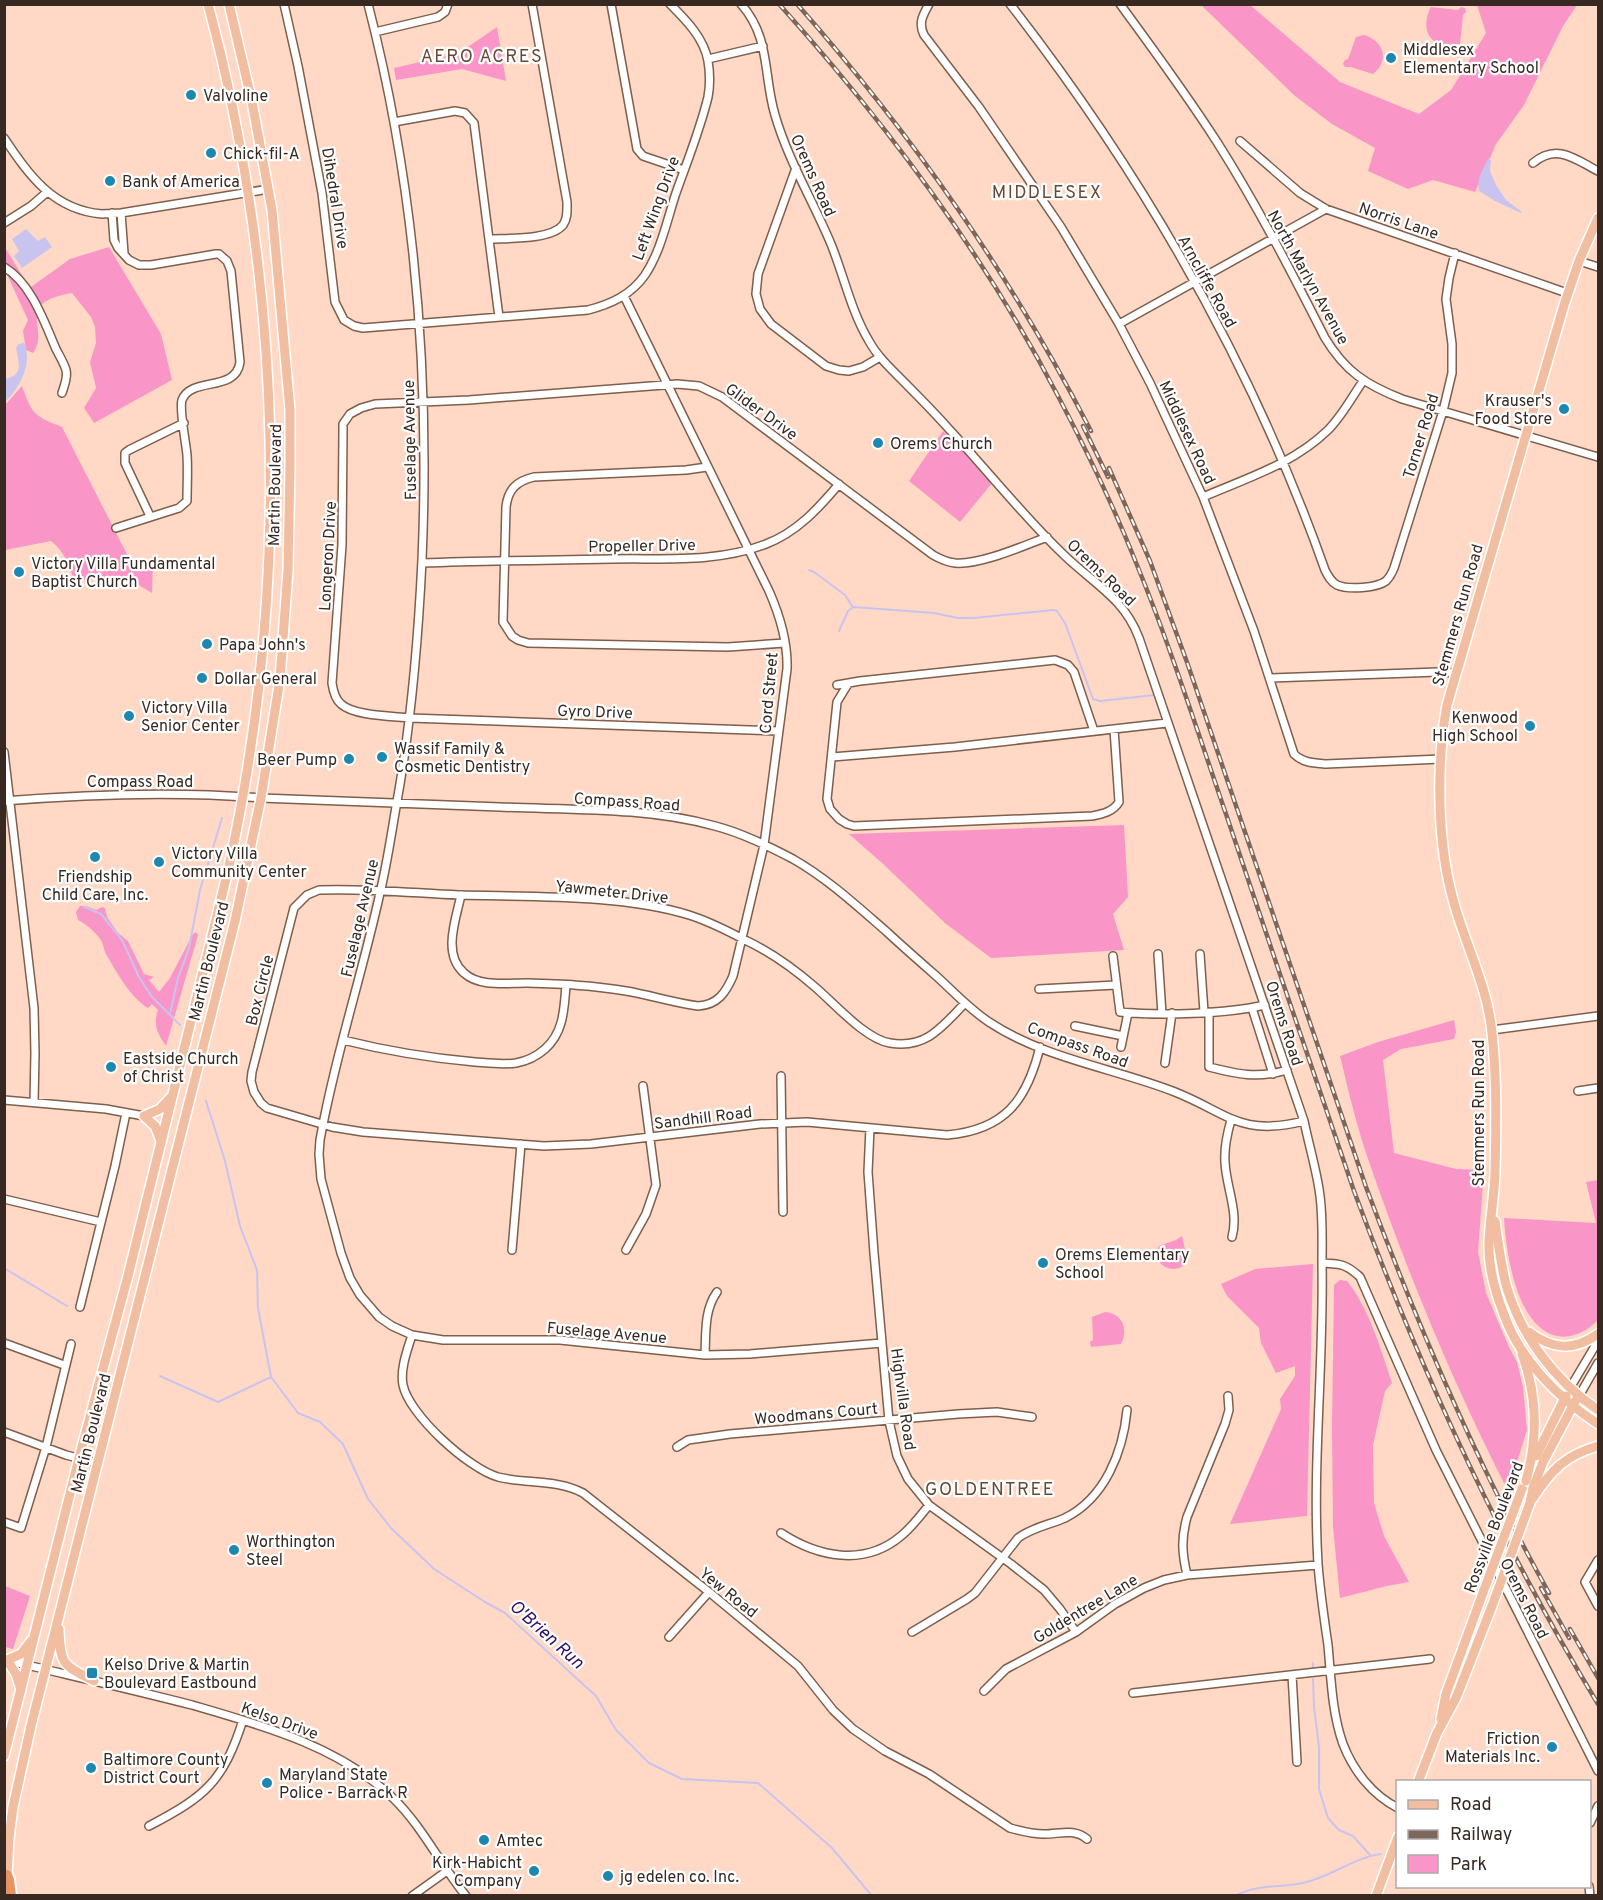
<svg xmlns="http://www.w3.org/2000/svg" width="1603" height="1900" font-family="Overpass,sans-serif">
  <rect width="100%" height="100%" fill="#ffd9c5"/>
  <!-- green -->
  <path fill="#f996c7" d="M1201 5H1250L1340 82 1419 114 1451 90 1486 33 1477 5H1577L1563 26 1524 105 1496 144 1475 192 1433 180 1408 189 1368 171 1375 148 1332 124 1295 96Z
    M1431 7 1458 10 1461 7 1465 8 1466 12 1463 15 1460 44C1453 44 1443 46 1436 42 1423 36 1425 17 1431 7Z
    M497 27 506 81 462 69 396 80 394 68 459 53Z
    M1364 35C1384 41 1390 60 1373 74L1351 67H1345L1343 64 1345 60 1348 59 1356 37Z
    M4 246 25 280 31 287 70 259 109 247 161 334 172 380 94 423 84 408 96 388 90 362 96 343 95 327 91 317 72 293C12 303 51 329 33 353L26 350 23 331 28 320 5 270Z
    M22 386C32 414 34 416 62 427L130 560H153L152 593 125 577 74 581C70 566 64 551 51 541L5 550 4 406Z
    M943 431 993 482 960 522 909 481Z
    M1124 825 1128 897 1113 914 1124 950 991 958 945 923 882 863 849 834Z
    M80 906H86L96 910 102 907 105 908 107 917 118 933 128 941 144 974 154 977 149 980 159 992 170 978 193 934 196 932 198 935 166 1046C157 1033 153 1025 158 1010L152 1004 148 1008C129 996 118 974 107 956 104 951 104 947 102 942 97 933 87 925 78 920L76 912Z
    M1454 1020 1456 1032 1454 1039 1401 1049 1383 1060 1394 1153 1456 1169 1484 1170 1478 1252 1486 1293 1509 1347 1517 1362 1523 1387 1527 1430 1508 1491C1451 1379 1403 1263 1363 1144 1354 1115 1347 1085 1340 1056L1378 1042Z
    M1598 1180V1320C1587 1331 1573 1339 1557 1336 1516 1327 1506 1252 1504 1218L1596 1223 1586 1182Z
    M1182 1236C1183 1241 1187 1256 1186 1260 1183 1277 1148 1268 1159 1246L1176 1240Z
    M1313 1264 1307 1516 1230 1524 1281 1409 1280 1399 1295 1376V1366L1276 1373 1261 1343 1259 1328 1227 1296 1221 1284 1255 1269Z
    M1340 1280 1347 1281C1369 1308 1381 1350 1392 1383L1385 1391 1373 1445 1374 1503 1384 1536 1409 1582 1387 1586 1340 1598 1333 1527 1332 1427 1334 1285Z
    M1105 1312C1122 1313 1129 1329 1121 1344L1091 1347 1090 1342 1093 1340 1092 1317Z
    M5 1586 30 1596 13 1649 5 1647Z"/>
  <!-- water -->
  <path fill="#c9c4ef" d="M1488 159 1491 160 1490 171 1496 185 1506 200 1522 212 1521 213 1495 201 1479 191C1476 180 1483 169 1488 159Z
    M26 229 38 241 45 237 52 247 22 268 14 256 19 251 12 239Z
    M24 343C33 363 20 388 5 402V379C24 375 19 364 16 348L19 344Z"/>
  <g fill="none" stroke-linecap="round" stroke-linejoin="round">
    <!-- stream -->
    <path stroke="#c9c4ef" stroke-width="2" d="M809 570 814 572 845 595 852 606
      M839 631 848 611 853 607 934 613 958 618H974L1053 610 1057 611 1065 623 1093 699 1100 701 1155 695
      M84 907 101 914 122 940 139 977 152 997 180 1025
      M170 1014 178 978 189 948 200 890 222 818
      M206 1101 225 1161 240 1226 257 1270 258 1308 271 1377
      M4 1268 67 1306
      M160 1376 218 1402 271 1377 298 1413 320 1422 343 1444 368 1499 391 1528 434 1569 485 1602 505 1613 596 1696 616 1730 649 1763 682 1779 758 1783 832 1848 872 1896
      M1313 1663V1667
      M1313 1679 1314 1707 1319 1747V1789L1328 1818 1339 1830 1353 1836 1370 1855
      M1235 1896C1258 1884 1279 1888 1303 1883 1331 1877 1355 1857 1381 1854"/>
    <defs>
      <path id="minor" d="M284 4 298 66 322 193 335 302 344 320 354 326 363 328 588 310C611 304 631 295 645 275 661 251 667 220 676 193 687 162 700 130 708 97 710 86 710 73 708 61 704 38 686 20 670 4
        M368 4C415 186 430 374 422 560 418 643 411 726 396 807 391 836 387 864 380 893 362 975 335 1056 320 1140L319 1154 321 1179 341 1253 350 1278 360 1295 379 1317 392 1326 412 1335 443 1340H560L705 1355 750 1354 882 1343
        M611 4 637 149 643 156 684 170
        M741 4C771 38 763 75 775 115 788 160 813 201 831 244 844 276 851 311 869 341 876 354 887 365 898 376 915 393 932 410 948 428 987 470 1023 516 1064 555 1094 584 1124 598 1139 638L1304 1121C1309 1146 1317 1171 1320 1196 1323 1219 1322 1242 1322 1264 1324 1364 1312 1464 1318 1564 1320 1591 1324 1618 1328 1645 1331 1678 1332 1713 1343 1744 1353 1770 1372 1795 1398 1808
        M929 4C923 15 918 23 924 35L979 107 1061 227 1119 324 1150 383 1203 497 1254 631 1294 754C1303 763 1314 763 1326 764L1441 759
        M1010 4C1143 175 1253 366 1325 570 1328 576 1331 582 1337 585 1348 590 1377 588 1386 581 1390 577 1392 573 1394 568L1443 411 1452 373V344L1446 299 1449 278 1455 253
        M1120 4C1153 49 1187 95 1217 142 1257 205 1291 271 1325 338 1345 371 1366 385 1402 399L1598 457
        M375 32 438 17 445 12 448 4
        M708 59 763 46
        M394 122 455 111 465 113 474 123 499 317
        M4 138C29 175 53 210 102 214 108 214 114 213 121 213L269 189
        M1240 141 1300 193 1326 209 1567 293
        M1533 163C1557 143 1575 159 1598 171
        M796 168 758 274 756 294 760 309 771 324 826 366 839 370 849 371 863 367 880 357
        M112 213 114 240 118 248 129 260 139 265H151L216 254H219L227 261 231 271 240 362C236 393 191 376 182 400 179 409 186 443 187 455 188 470 187 486 187 501L179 508 116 528
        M121 213 124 253
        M4 223 31 206 46 193
        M490 239C508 238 551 240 563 225 568 218 567 210 567 202L532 4
        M1579 261 1598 267
        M4 267C31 283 44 321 56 349 59 355 64 363 66 370 68 378 64 386 62 393
        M1119 324 1326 209
        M707 467 686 470 534 477C517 481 508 489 506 507L503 622 512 636 518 640 528 643 728 647 785 643
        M1203 497C1247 478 1293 464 1328 430 1342 416 1352 397 1363 381
        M150 516 125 463V453L129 450 184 423
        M422 563C485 561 549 560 613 559 664 558 717 563 766 544 797 532 818 509 839 484
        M1271 678 1438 672 1456 673
        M848 684 837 702 827 799 830 809 839 819 847 824 854 826 1092 816C1102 814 1113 812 1119 802L1114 729
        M837 685 860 681 1055 660 1068 665 1074 672 1094 731
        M779 731 410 718C392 716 354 716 341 704 335 699 333 690 332 683L342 545 343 432V424L350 414 361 408 375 404 469 400 677 384 699 386 722 397 933 555C940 559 947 562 955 563 980 565 1023 546 1047 537
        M4 752 34 1008 35 1053 34 1102
        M832 757 955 747 1167 723
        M4 801C90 794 175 791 261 798 341 801 420 804 500 807 571 810 645 807 715 826 742 833 768 846 793 859 828 879 857 906 887 932 902 946 918 960 934 974 952 990 969 1009 989 1022 1045 1059 1114 1068 1175 1092 1228 1113 1240 1137 1304 1121
        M461 895C456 919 442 954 464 973 479 987 506 983 526 983 559 984 593 985 626 991 650 995 674 1003 698 1006 718 1005 726 992 733 976L764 845 787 669C788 641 780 616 769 591L624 296
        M1158 954 1162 1014
        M1200 954 1204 1012
        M1113 956 1120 1012C1162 1016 1225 1014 1265 1005
        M1039 989 1116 985
        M965 1003C942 1027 926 1049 890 1043 865 1039 834 1003 815 987 793 968 769 951 743 939 726 930 708 921 689 915 621 894 530 897 459 895 414 893 364 888 319 890L307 895 294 908 252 1072 251 1081 254 1092 261 1103 267 1108 332 1127 363 1132 544 1146 591 1144 760 1124 807 1122 947 1135C1005 1130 1027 1100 1040 1047
        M1252 1008 1273 1074
        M1209 1012V1067C1237 1074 1257 1079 1287 1070
        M1075 1026 1123 1036
        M1492 1030 1598 1016
        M343 1040C387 1051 430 1058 475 1062 488 1063 503 1065 516 1063 527 1061 537 1056 545 1049 564 1032 564 1009 566 985
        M1121 1047 1128 1013
        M1165 1063 1172 1013
        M781 1076 783 1212
        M1578 1091 1598 1088
        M4 1100 106 1109 144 1116
        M1231 1120C1227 1134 1224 1147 1225 1162 1226 1187 1239 1212 1232 1237
        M870 1128 868 1172 874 1253 889 1421 897 1456 908 1479 929 1505 1011 1564 1044 1590 1060 1609 1076 1632
        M4 1199 101 1222
        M512 1250 521 1144
        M626 1250 646 1214 656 1185 643 1086
        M1322 1263C1341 1264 1346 1264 1360 1277L1436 1450 1598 1771
        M80 1307 115 1166 126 1113
        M412 1335C407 1351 400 1369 403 1385 409 1415 469 1469 498 1477 526 1484 557 1479 583 1493L709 1592 798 1666 833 1710 853 1729 885 1751 929 1774 1010 1828C1021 1831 1033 1834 1044 1834 1060 1834 1074 1828 1087 1839
        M4 1343 64 1365
        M705 1355C706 1333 704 1310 717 1292
        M1570 1388 1598 1341
        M1579 1396 1598 1363
        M4 1432 66 1455 97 1463
        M677 1447 688 1440 730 1434 958 1414 997 1412 1032 1417
        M4 1522 21 1528 46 1447 71 1344
        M781 1533C818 1557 864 1567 901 1536 912 1527 921 1515 929 1505
        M1598 1560 1585 1582 1598 1606
        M1187 1575C1182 1553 1181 1539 1187 1517L1225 1424 1229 1410 1228 1396
        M912 1632 967 1599 975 1593 1018 1538C1033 1527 1049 1525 1065 1518 1105 1498 1123 1452 1127 1410
        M669 1637 709 1592
        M6 1660C68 1675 130 1689 192 1705 261 1725 339 1746 393 1798 422 1826 440 1864 466 1896
        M1292 1675 1297 1762
        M984 1691 1006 1669 1076 1632 1115 1604 1144 1588 1164 1580 1187 1575 1318 1565
        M1133 1693 1430 1659
        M1590 1823 1598 1806
        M149 1826C206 1796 223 1782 243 1720
        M1589 1886 1590 1896
        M412 1896 447 1871"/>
      <path id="major" d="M1598 218 1579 261 1564 305 1447 705C1436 764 1437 845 1454 903 1466 946 1488 988 1492 1033 1497 1080 1496 1127 1495 1174 1494 1197 1490 1219 1489 1242 1488 1265 1495 1291 1503 1312 1519 1359 1558 1398 1598 1424
        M144 1116 160 1109 171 1097
        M144 1116 155 1126 161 1141
        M1495 1221C1498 1243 1501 1264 1506 1285 1521 1336 1555 1381 1598 1410
        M1529 1332C1553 1350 1574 1351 1598 1334
        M1522 1354C1538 1397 1538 1438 1526 1481
        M1536 1456 1566 1396
        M1533 1498C1551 1470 1566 1455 1598 1446
        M1530 1503 1533 1488 1543 1462 1576 1400
        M59 1629C60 1665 63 1665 94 1681
        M21 1690 16 1674 7 1660 21 1654 32 1640
        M1441 1719 1446 1694 1484 1590
        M4 1756 79 1458 128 1276 227 875C291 590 284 287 208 4
        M1418 1782 1437 1733 1456 1698 1492 1606
        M7 1875 9 1838 13 1807 31 1726 235 921 261 798 280 679 288 570 290 466V410L272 210 252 102 229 4
        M1376 1896 1398 1837"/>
      <path id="highway" d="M7 1875 9 1880 11 1896"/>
    </defs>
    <!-- minor casing -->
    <use href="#minor" stroke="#7e5e4c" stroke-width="10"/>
    <!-- major casing -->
    <use href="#major" stroke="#fff" stroke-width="12"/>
    <!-- highway casing -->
    <use href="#highway" stroke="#fff" stroke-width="14"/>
    <!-- minor -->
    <use href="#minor" stroke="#fff" stroke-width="7"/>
    <!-- major -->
    <use href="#major" stroke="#f1bea1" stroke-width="9"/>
    <!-- highway -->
    <use href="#highway" stroke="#e89362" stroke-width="10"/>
    <defs>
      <path id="rail" d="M779 4C886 123 984 254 1058 396 1087 451 1114 507 1137 565 1171 648 1198 733 1227 817 1269 942 1311 1066 1354 1191 1420 1369 1499 1541 1598 1704
        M797 4C914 137 1010 274 1091 431
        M1083 426 1108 477
        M1109 468 1150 561 1188 665 1366 1187C1418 1326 1476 1463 1549 1593
        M1541 1588 1569 1638
        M1570 1629 1598 1678"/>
    </defs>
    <!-- rail casing -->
    <use href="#rail" stroke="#7d675b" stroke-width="4.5"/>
    <!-- rail -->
    <use href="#rail" stroke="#fff" stroke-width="2" stroke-dasharray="7" stroke-linecap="butt"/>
    <defs>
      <path id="major-bridge" d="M1484 1590 1522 1489
        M1492 1606 1530 1503"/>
    </defs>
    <!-- major-bridge casing -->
    <use href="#major-bridge" stroke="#fff" stroke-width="12" stroke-linecap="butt"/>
    <!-- major-bridge -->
    <use href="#major-bridge" stroke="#f1bea1" stroke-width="9"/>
  </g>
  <!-- markers -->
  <g fill="#1d87af" stroke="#fff" stroke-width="2">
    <circle cx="1391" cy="58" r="6"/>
    <circle cx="191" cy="95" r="6"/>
    <circle cx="211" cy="153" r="6"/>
    <circle cx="110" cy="181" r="6"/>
    <circle cx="1564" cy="409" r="6"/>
    <circle cx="878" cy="443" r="6"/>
    <circle cx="19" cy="572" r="6"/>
    <circle cx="207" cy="644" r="6"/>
    <circle cx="202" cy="678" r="6"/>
    <circle cx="129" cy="716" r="6"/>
    <circle cx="1530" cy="726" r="6"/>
    <circle cx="382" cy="757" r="6"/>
    <circle cx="349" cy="759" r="6"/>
    <circle cx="95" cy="857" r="6"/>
    <circle cx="159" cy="862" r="6"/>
    <circle cx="111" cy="1067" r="6"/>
    <circle cx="1043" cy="1263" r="6"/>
    <circle cx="234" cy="1550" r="6"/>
    <rect x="86" y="1667" width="12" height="12" rx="3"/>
    <circle cx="1552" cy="1747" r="6"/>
    <circle cx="91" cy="1768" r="6"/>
    <circle cx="267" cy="1783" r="6"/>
    <circle cx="484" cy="1840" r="6"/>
    <circle cx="534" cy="1871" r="6"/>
    <circle cx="608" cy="1876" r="6"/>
  </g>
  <g text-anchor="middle" stroke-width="4.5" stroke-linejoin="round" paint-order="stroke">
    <!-- poi labels -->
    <g font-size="16" fill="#372921" stroke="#fff" text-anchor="start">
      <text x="1403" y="55">Middlesex<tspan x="1403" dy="18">Elementary School</tspan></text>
      <text x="203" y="101">Valvoline</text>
      <text x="223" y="159">Chick-fil-A</text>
      <text x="122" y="187">Bank of America</text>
      <text x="1552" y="406" text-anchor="end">Krauser's<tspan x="1552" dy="18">Food Store</tspan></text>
      <text x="890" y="449">Orems Church</text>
      <text x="31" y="569">Victory Villa Fundamental<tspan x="31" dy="18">Baptist Church</tspan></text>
      <text x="219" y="650">Papa John's</text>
      <text x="214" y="684">Dollar General</text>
      <text x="141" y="713">Victory Villa<tspan x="141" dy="18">Senior Center</tspan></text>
      <text x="1518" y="723" text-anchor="end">Kenwood<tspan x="1518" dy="18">High School</tspan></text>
      <text x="394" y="754">Wassif Family &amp;<tspan x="394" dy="18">Cosmetic Dentistry</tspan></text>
      <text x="337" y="765" text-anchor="end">Beer Pump</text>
      <text x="171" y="859">Victory Villa<tspan x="171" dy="18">Community Center</tspan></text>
      <text x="95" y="882" text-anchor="middle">Friendship<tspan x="95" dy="18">Child Care, Inc.</tspan></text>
      <text x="123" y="1064">Eastside Church<tspan x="123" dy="18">of Christ</tspan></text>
      <text x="1055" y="1260">Orems Elementary<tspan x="1055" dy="18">School</tspan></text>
      <text x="246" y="1547">Worthington<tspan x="246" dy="18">Steel</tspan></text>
      <text x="104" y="1670">Kelso Drive &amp; Martin<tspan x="104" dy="18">Boulevard Eastbound</tspan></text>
      <text x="1540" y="1744" text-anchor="end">Friction<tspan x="1540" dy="18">Materials Inc.</tspan></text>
      <text x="103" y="1765">Baltimore County<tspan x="103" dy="18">District Court</tspan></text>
      <text x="279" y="1780">Maryland State<tspan x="279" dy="18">Police - Barrack R</tspan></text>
      <text x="496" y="1846">Amtec</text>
      <text x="522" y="1868" text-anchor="end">Kirk-Habicht<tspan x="522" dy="18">Company</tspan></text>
      <text x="620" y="1882">jg edelen co. Inc.</text>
    </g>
    <!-- street labels -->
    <g font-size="16" fill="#372921" stroke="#fff">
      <text transform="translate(814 175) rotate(66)" y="6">Orems Road</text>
      <text transform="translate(336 198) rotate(81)" y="6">Dihedral Drive</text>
      <text transform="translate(655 208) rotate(-70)" y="6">Left Wing Drive</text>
      <text transform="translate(1399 220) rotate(19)" y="6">Norris Lane</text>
      <text transform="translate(1309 277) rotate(61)" y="6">North Marlyn Avenue</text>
      <text transform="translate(1208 281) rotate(61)" y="6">Arncliffe Road</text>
      <text transform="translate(762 411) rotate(36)" y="6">Glider Drive</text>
      <text transform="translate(1188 432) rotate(65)" y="6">Middlesex Road</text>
      <text transform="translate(1420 436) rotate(-73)" y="6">Torner Road</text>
      <text transform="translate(409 440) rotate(-91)" y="6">Fuselage Avenue</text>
      <text transform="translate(274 485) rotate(-89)" y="6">Martin Boulevard</text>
      <text transform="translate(642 545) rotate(-1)" y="6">Propeller Drive</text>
      <text transform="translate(327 556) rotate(-87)" y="6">Longeron Drive</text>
      <text transform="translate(1102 572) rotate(44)" y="6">Orems Road</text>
      <text transform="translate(1457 615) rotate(-74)" y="6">Stemmers Run Road</text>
      <text transform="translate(768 693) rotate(-85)" y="6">Cord Street</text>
      <text transform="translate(595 711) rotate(2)" y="6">Gyro Drive</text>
      <text x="140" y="787">Compass Road</text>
      <text transform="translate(627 801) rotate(4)" y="6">Compass Road</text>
      <text transform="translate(612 891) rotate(6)" y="6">Yawmeter Drive</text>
      <text transform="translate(359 918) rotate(-77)" y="6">Fuselage Avenue</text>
      <text transform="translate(208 961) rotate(-76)" y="6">Martin Boulevard</text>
      <text transform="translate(259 990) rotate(-76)" y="6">Box Circle</text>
      <text transform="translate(1285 1023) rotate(72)" y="6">Orems Road</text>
      <text transform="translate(1078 1044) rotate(20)" y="6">Compass Road</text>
      <text transform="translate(1478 1113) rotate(-90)" y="6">Stemmers Run Road</text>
      <text transform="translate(703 1117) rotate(-7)" y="6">Sandhill Road</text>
      <text transform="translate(607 1332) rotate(5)" y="6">Fuselage Avenue</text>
      <text transform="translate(904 1399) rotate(82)" y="6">Highvilla Road</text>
      <text transform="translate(816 1413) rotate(-5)" y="6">Woodmans Court</text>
      <text transform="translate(90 1433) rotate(-76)" y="6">Martin Boulevard</text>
      <text transform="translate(1493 1527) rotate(-69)" y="6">Rossville Boulevard</text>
      <text transform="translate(729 1592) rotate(39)" y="6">Yew Road</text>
      <text transform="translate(1525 1598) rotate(63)" y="6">Orems Road</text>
      <text transform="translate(1085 1608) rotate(-31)" y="6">Goldentree Lane</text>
      <text transform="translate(280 1720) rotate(20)" y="6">Kelso Drive</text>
    </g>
    <!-- neighbourhood labels -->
    <g font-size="18" letter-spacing="1.5" fill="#674837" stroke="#fff">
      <text x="482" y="62">AERO ACRES</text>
      <text x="1047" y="198">MIDDLESEX</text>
      <text x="990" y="1495">GOLDENTREE</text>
    </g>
    <!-- water labels -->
    <g font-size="18" font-style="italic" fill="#2f106c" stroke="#fff">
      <text transform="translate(547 1634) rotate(42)" y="6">O'Brien Run</text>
    </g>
  </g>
  <!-- border -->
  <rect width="1603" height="1900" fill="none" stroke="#372921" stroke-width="12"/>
  <!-- legend -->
  <rect x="1396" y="1780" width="195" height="108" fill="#ffffff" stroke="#afa9a6" stroke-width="1.5"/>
  <rect x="1408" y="1800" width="30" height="9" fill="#f1bea1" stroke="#afa9a6" stroke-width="1.5"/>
  <text x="1450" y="1810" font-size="18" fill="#372921">Road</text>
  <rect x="1408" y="1830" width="30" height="9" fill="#7d675b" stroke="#afa9a6" stroke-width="1.5"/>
  <text x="1450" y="1840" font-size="18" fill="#372921">Railway</text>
  <rect x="1408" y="1855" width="30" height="18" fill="#f996c7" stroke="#afa9a6" stroke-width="1.5"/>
  <text x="1450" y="1870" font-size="18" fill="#372921">Park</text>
</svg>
